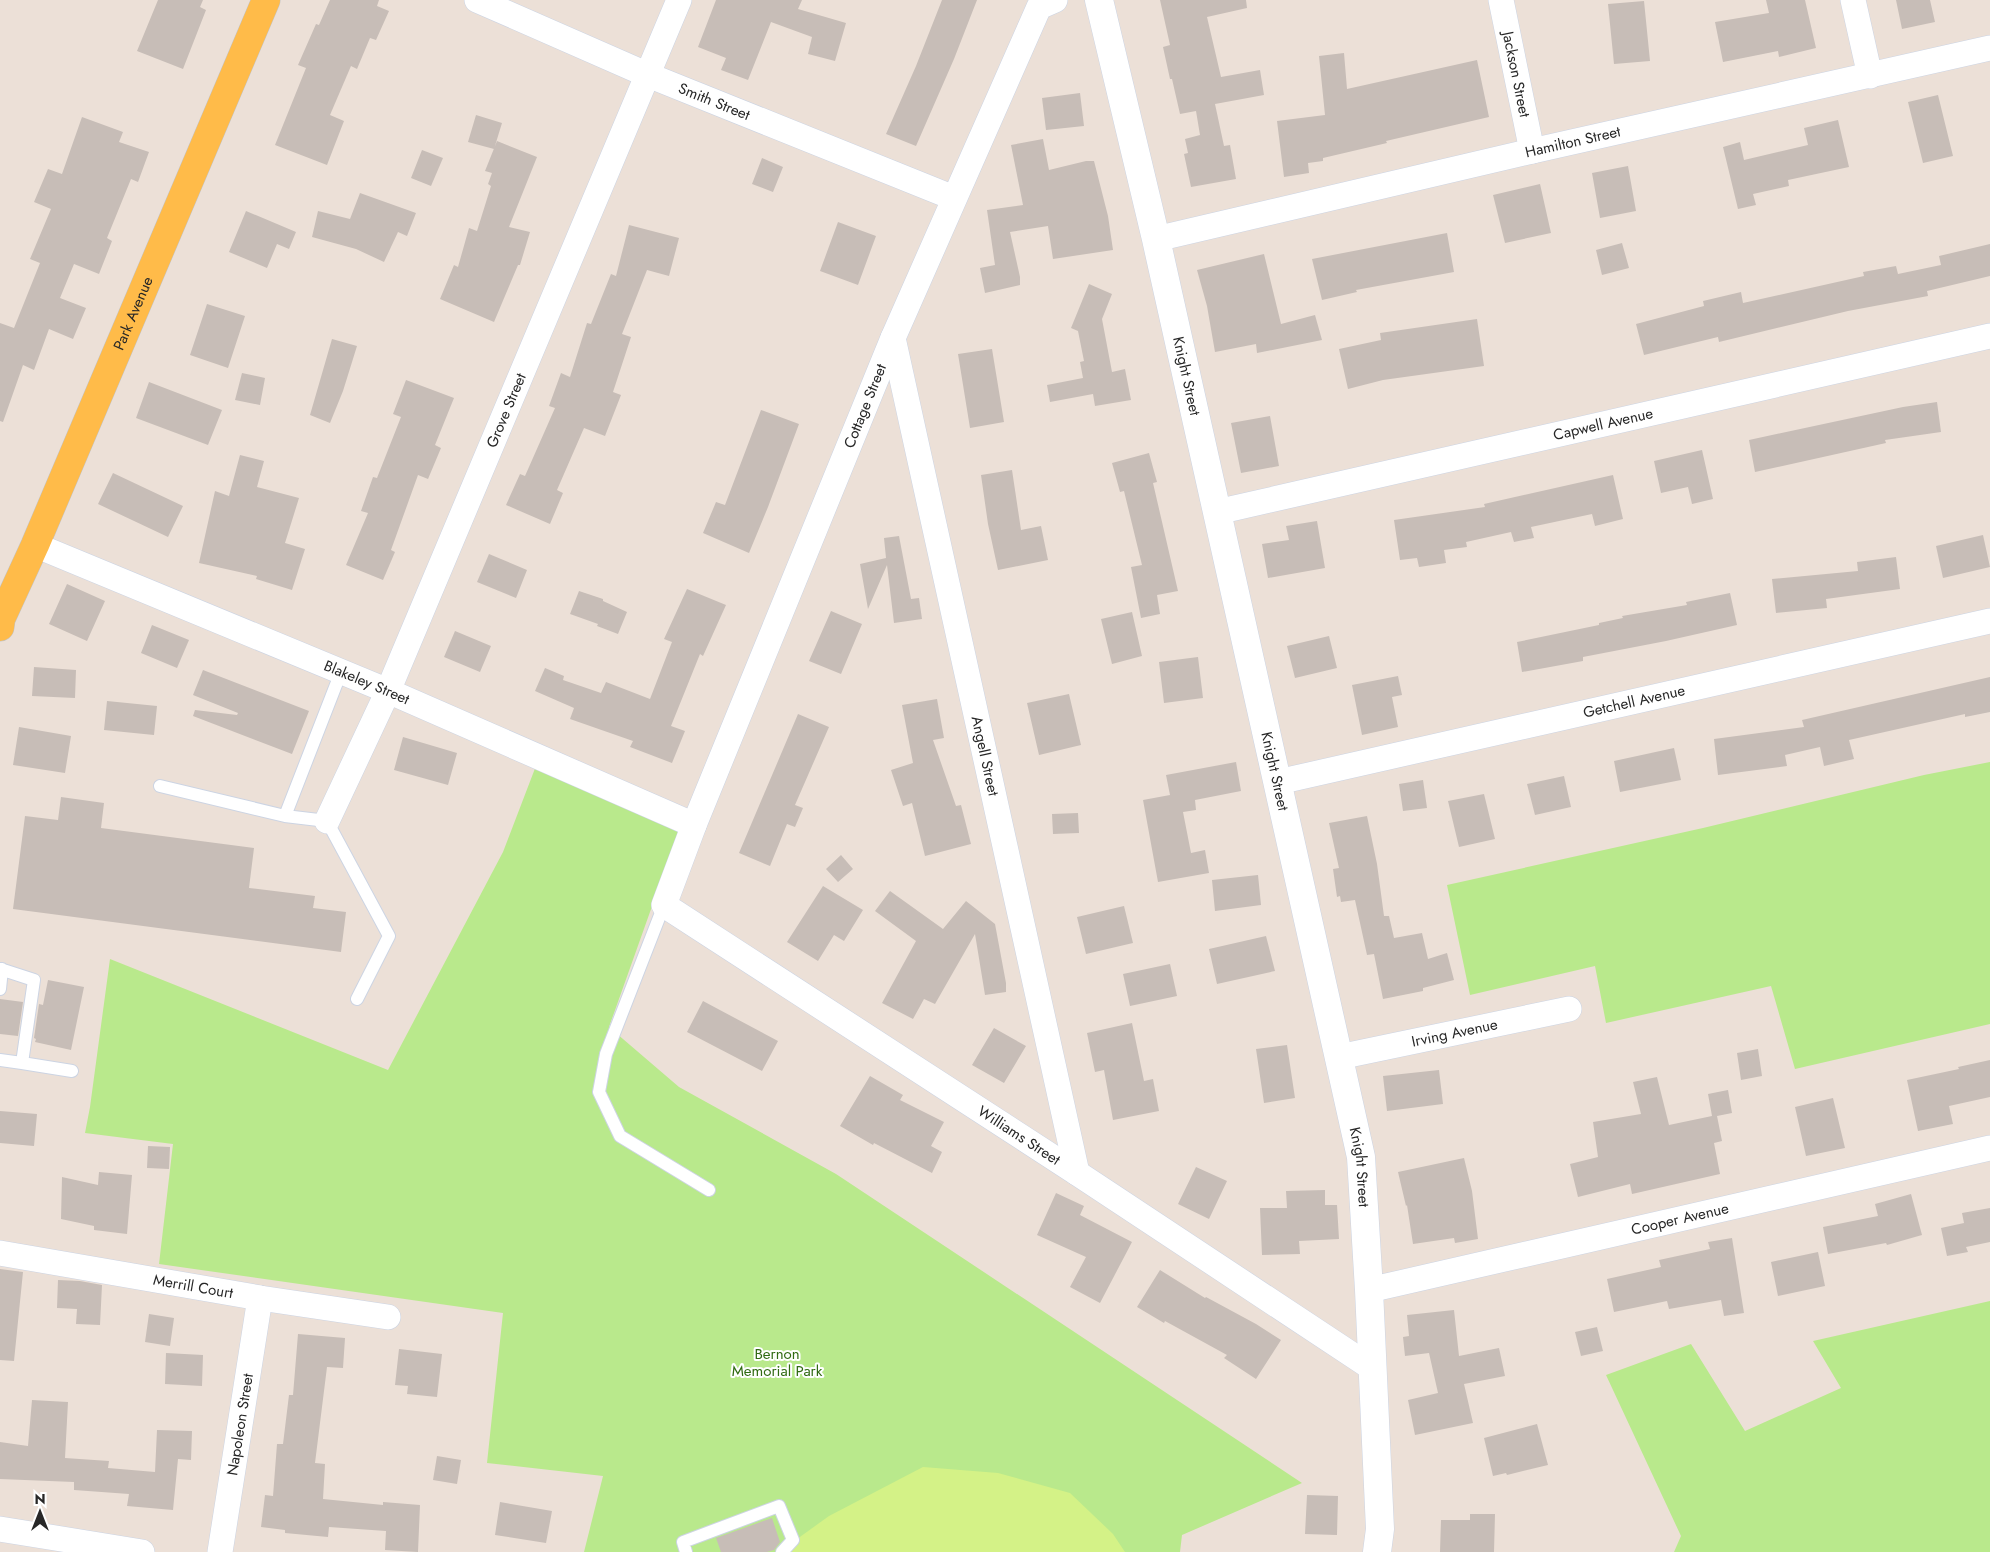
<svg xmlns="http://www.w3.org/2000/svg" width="1990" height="1552" font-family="Jost,sans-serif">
  <rect width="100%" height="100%" fill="#ece0d7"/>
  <!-- green -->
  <path fill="#b9e98c" d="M539 758 681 825 609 1027 679 1087 836 1174 1302 1483 1182 1535 1180 1552H584L603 1476 487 1463 503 1313 159 1264 173 1144 85 1133 90 1107 110 959 388 1070 503 852Z
    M1990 762V1024L1795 1069 1771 986 1606 1023 1595 966 1470 995 1447 885 1703 828 1924 775Z
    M1990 1301V1552H1674L1681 1536 1606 1375 1691 1344 1745 1431 1841 1388 1813 1341Z"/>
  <!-- pitch -->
  <path fill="#d4f287" d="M923 1467 998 1473 1070 1493 1113 1534 1125 1552H779L829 1516Z"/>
  <!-- building -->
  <path fill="#c7bdb7" d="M158 0H203L200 7 206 10 183 69 137 51Z
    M330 0H379L377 6 389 11 376 40 370 38 357 69 351 66 330 115 344 121 327 165 275 145 306 68 298 65 316 24 319 25Z
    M716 0H802L798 9 846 23 835 61 808 54 812 37 771 22 748 80 721 70 726 58 698 47Z
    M942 0H977L954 59 916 146 886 134 916 66Z
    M1160 0H1246L1247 8 1207 17 1221 77 1260 70 1264 95 1215 104 1224 146 1230 145 1236 179 1191 187 1184 154 1188 153 1185 139 1200 135 1196 111 1180 114 1172 79H1170L1163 47 1170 45Z
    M1766 0H1805L1816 48 1779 57 1778 51 1723 62 1715 22 1769 13Z
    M1896 0H1930L1935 22 1902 29Z
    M1644 1 1650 61 1614 64 1608 4Z
    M1344 53 1347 89 1477 60 1489 117 1386 141 1387 143 1323 158V161L1308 163 1309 173 1284 177 1277 121 1325 115 1319 56Z
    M1080 93 1084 126 1046 130 1042 98Z
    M1938 95 1953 156 1923 163 1908 102Z
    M476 115 502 123 494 149 468 142Z
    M82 117 123 132 119 142 149 152 138 182 131 179 107 238 112 241 99 274 74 264 60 298 86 308 73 339 49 329 34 370 23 365 3 422 0 421V323L14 328 40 263 30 259 51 209 34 202 48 169 62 174Z
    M1838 120 1849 167 1788 180 1789 186 1753 194 1756 205 1738 209 1723 147 1740 142 1744 160 1808 145 1804 128Z
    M1043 139 1049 170 1086 161H1094L1108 216 1113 250 1053 259 1048 226 1010 232 1020 277V285L985 293 980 268 995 265 987 210 1023 205 1011 145Z
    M497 141 537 157 509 227 530 232 520 265H518L494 322 440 299 454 265 458 267 469 228 477 231 491 186 488 184 492 173 485 171Z
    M422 150 443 158 431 186 411 178Z
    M762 158 783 167 773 192 752 184Z
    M1628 166 1636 211 1600 218 1592 173Z
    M1540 184 1551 233 1505 243 1493 195Z
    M360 193 416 213 407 236 398 232 384 262 356 249 312 237 318 211 350 219Z
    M246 211 296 232 289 249 277 244 267 268 229 252Z
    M838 222 876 236 858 285 820 271Z
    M629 225 679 238 669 276 647 270 622 334 631 337 613 392 621 395 605 436 584 428 557 490 563 493 550 524 506 505 520 474 525 476 555 408 549 406 561 373 570 377 587 323 591 324 611 274 616 276Z
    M1447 233 1454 272 1356 290 1357 292 1322 300 1312 259Z
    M1622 243 1629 268 1602 275 1596 250Z
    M1990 244V276L1927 291 1928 296 1848 311 1719 342 1718 337 1644 355 1636 324 1704 306 1703 301 1741 292 1743 303 1864 276 1863 272 1896 266 1898 274 1941 265 1939 256Z
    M1264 254 1281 324 1315 315 1322 340 1257 353 1256 344 1215 352 1207 306 1197 270Z
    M1089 284 1112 294 1102 319 1112 372 1125 369 1131 400 1095 406 1093 394 1050 402 1047 385 1083 378 1080 362 1084 361 1078 331 1071 328Z
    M207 304 245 316 228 368 190 355Z
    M1477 319 1484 366 1383 380 1348 389 1339 349 1381 340 1380 333Z
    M332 339 357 346 343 391 330 423 310 415Z
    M992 349 1004 422 970 428 958 354Z
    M242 373 265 378 260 405 235 400Z
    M406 380 454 398 435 445 441 448 428 479 418 475 391 550 395 552 383 580 346 565 368 513 361 511 373 477 377 478 401 417 393 414Z
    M149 382 222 410 208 445 136 418Z
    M1937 402 1941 432 1885 440 1886 443 1755 472 1749 440 1903 407Z
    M761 410 799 424 768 507 749 553 703 533 716 502 725 505Z
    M1270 416 1279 466 1241 473 1231 423Z
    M1702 450 1713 499 1692 504 1688 487 1661 493 1654 461Z
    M1149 453 1157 482 1153 483 1178 591 1157 595 1160 614 1141 618 1131 567 1142 565 1124 491 1120 492 1112 463Z
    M240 455 264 461 257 487 299 498 285 543 305 549 292 590 256 579 257 576 199 563 215 491 229 496Z
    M1012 470 1021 530 1041 526 1048 560 998 570 988 524 981 475Z
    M113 473 183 506 168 537 98 504Z
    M1613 475 1623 519 1595 526 1592 514 1531 527 1534 538 1514 542 1511 532 1466 542 1467 547 1444 550 1446 563 1419 567 1417 558 1400 560 1394 520 1485 507 1484 504Z
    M1317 521 1325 568 1268 578 1262 544 1289 540 1286 526Z
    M1983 535 1990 567 1943 578 1936 546Z
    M899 536 911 599 919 598 922 619 894 623 887 565 868 609 860 564 886 558 884 538Z
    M489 554 527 570 516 598 477 582Z
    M1896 557 1900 589 1826 599 1827 608 1776 613 1772 579 1858 571 1857 562Z
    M67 584 105 601 87 641 49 624Z
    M687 589 726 605 703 656 700 654 671 726 685 731 672 763 630 747 633 741 570 719 574 708 535 691 545 668 564 676 563 680 601 693 606 682 650 699 672 642 664 639Z
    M579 591 603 599V601L627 612 618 634 597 626 598 624 570 614Z
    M1730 593 1737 625 1666 641 1583 657V661L1522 672 1517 642 1599 625V623L1623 618 1622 616 1687 605 1686 602Z
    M831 611 862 624 841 674 809 661Z
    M1132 612 1142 656 1112 664 1101 619Z
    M152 625 189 640 177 668 141 653Z
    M455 631 491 646 480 672 444 657Z
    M1329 636 1337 668 1295 678 1287 646Z
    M1198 657 1203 698 1164 703 1159 662Z
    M34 667 76 670 75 698 32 696Z
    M203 670 309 711 292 754 193 716 195 710 237 715 238 713 193 695Z
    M1398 676 1402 695 1392 697 1398 727 1362 735 1352 685Z
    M1990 677V712L1965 717V714L1849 740 1854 759 1824 766 1820 747 1785 755 1787 766 1718 775 1714 739 1804 727 1802 720Z
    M1069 694 1081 745 1039 755 1027 703Z
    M937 699 944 738 933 740 956 806 961 805 971 844 925 856 912 803 903 806 891 770 913 763 902 705Z
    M107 701 157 706 154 735 104 730Z
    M798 714 829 727 795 805 803 808 795 827 787 824 770 866 739 853Z
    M19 727 71 736 65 773 13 765Z
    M403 737 457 753 448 785 394 770Z
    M1674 748 1681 780 1620 792 1614 761Z
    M1236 762 1241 791 1195 800 1196 810 1183 812 1191 853 1205 850 1209 873 1158 882 1143 800 1170 795 1166 775Z
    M1564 776 1571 807 1535 815 1527 784Z
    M1423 780 1427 808 1403 811 1399 784Z
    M1484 794 1495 839 1459 847 1448 801Z
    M61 797 104 803 101 828 254 848 249 888 315 896 313 908 346 912 341 952 13 909 25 816 58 820Z
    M1078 813 1079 833 1053 834 1052 814Z
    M1367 816 1377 864 1384 916H1389L1394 938 1422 933 1428 959 1447 953 1454 980 1423 988V991L1383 999 1374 954 1367 955 1355 900 1341 902 1340 896 1337 897 1333 869 1339 868 1329 823Z
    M841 855 853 869 838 882 826 869Z
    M1258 875 1261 905 1215 911 1212 880Z
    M823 886 863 910 844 941 834 935 818 961 787 942Z
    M890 891 943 929 966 901 995 924 1006 983V992L985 995 975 934 935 1004 924 999 913 1019 882 1003 916 941 875 911Z
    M1124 906 1133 943 1086 954 1077 917Z
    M1266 936 1275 971 1217 984 1209 949Z
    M1170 964 1177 996 1130 1006 1123 974Z
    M48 980 84 987 71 1050 35 1042 36 1039 34 1038 39 1004 43 1005Z
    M0 999 23 1002 18 1036 0 1034Z
    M703 1001 778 1041 762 1071 687 1032Z
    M1132 1023 1144 1081 1153 1079 1159 1111 1113 1120 1104 1070 1095 1072 1087 1033Z
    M994 1028 1026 1046 1004 1083 972 1065Z
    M1287 1045 1295 1098 1264 1103 1256 1049Z
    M1758 1049 1762 1076 1741 1080 1737 1053Z
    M1990 1060V1097L1949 1106 1953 1124 1918 1131 1907 1080 1959 1069 1958 1067Z
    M1439 1070 1443 1104 1387 1111 1383 1076Z
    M870 1076 903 1095 900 1100 944 1122 931 1146 942 1152 932 1173 874 1143 873 1145 840 1126Z
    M1657 1077 1669 1125 1712 1116 1708 1094 1728 1090 1732 1113 1717 1116 1722 1141 1714 1143 1720 1174 1632 1194 1630 1184 1578 1197 1570 1164 1598 1157 1593 1122 1641 1114 1633 1082Z
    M1833 1098 1845 1148 1806 1156 1795 1107Z
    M0 1111 37 1114 34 1146 0 1143Z
    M148 1146 170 1147 169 1169 147 1168Z
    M1464 1158 1472 1191 1478 1239 1455 1243 1454 1238 1413 1244 1407 1205 1406 1206 1398 1172Z
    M1196 1167 1227 1181 1209 1219 1178 1204Z
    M99 1172 132 1175 127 1234 94 1230V1226L61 1219 62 1177 98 1185Z
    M1325 1190V1205H1337L1339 1239 1299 1241 1300 1254 1262 1255 1260 1208H1287L1286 1191Z
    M1056 1193 1084 1206 1080 1215 1132 1242 1100 1303 1070 1287 1086 1257 1037 1235Z
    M1911 1194 1922 1235 1887 1245 1886 1243 1828 1254 1823 1227 1878 1216 1875 1204Z
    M1990 1208V1242L1966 1247 1968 1252 1947 1256 1941 1228 1964 1223 1962 1213Z
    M1732 1238 1744 1313 1724 1316 1721 1300 1669 1309 1667 1301 1614 1312 1607 1279 1661 1267 1659 1260 1710 1249 1708 1242Z
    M1818 1252 1825 1286 1778 1296 1771 1262Z
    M0 1269 23 1272 14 1361 0 1360Z
    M1160 1270 1205 1298 1206 1297 1256 1324 1281 1340 1256 1379 1224 1358 1227 1355 1165 1321 1164 1323 1137 1307Z
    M58 1280 80 1281 102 1285 100 1325 76 1324 77 1309 57 1308Z
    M1454 1310 1459 1356 1499 1348 1505 1376 1464 1384 1473 1423 1415 1435 1408 1400 1438 1393 1429 1353 1405 1356 1403 1337 1409 1336 1407 1315Z
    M149 1314 174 1318 170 1346 145 1342Z
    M1597 1327 1603 1351 1581 1356 1575 1332Z
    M298 1334 345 1338 343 1368 327 1367 315 1463 325 1464 323 1499 383 1505V1502L420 1505 418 1552 385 1550 386 1531 329 1527 328 1537 285 1533V1530L261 1527 265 1495 273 1496 277 1444H283L289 1395H293Z
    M399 1349 442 1354 437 1397 407 1394 408 1386 395 1385Z
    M166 1353 203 1355 202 1386 165 1384Z
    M32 1400 68 1402 65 1458 109 1461 108 1468 155 1472 157 1430 192 1431 191 1460 178 1459 173 1510 127 1506 129 1494 74 1490V1482L0 1479V1442L28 1446Z
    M1537 1424 1548 1465 1507 1475 1506 1473 1493 1476 1484 1438Z
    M437 1456 461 1460 457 1484 433 1480Z
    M1307 1495 1338 1496 1337 1535 1305 1534Z
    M500 1502 552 1511 546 1543 495 1535Z
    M1470 1514H1495L1494 1552H1440L1441 1520H1470Z
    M772 1518 780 1542 774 1550 767 1552H721L716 1538Z"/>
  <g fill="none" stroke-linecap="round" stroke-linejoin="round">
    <defs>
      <path id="lane" d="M160 786 285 816 327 821 389 936 357 999
        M285 816 341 672
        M664 905 606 1054 599 1092 620 1136 709 1190
        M0 969 34 980 22 1063 0 1060
        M0 989 2 969
        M22 1063 72 1071
        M686 1552 683 1542 779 1506 793 1540 782 1552"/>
      <g id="street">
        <path id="s1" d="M477 0 648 75 954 198"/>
        <path id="s2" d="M1055 0 1039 7 893 338 694 825 664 905 1077 1173 1372 1368"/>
        <path id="s3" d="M1501 0 1532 151"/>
        <path d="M1853 0 1870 76"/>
        <path id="s4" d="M1156 239 1532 151 1990 48"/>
        <path id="s5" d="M893 338 1077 1173"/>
        <path id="s6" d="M1217 512 1990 336"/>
        <path id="s7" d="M35 545 388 691 694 825"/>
        <path id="s8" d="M1278 782 1990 621"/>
        <path id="s9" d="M327 821 388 691 679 0"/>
        <path id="s10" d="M1339 1057 1569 1009"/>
        <path id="s11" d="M0 1253 260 1298 388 1317"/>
        <path id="s12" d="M1369 1290 1990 1148"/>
        <path d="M0 1529 142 1552"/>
        <path id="s13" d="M220 1552 260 1298"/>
      </g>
      <g id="secondary">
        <path id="s14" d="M1099 0 1156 239 1361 1157 1369 1290 1380 1529 1377 1552"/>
      </g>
      <g id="primary">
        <path id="s15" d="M0 627 1 619 35 545 266 0"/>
      </g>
    </defs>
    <!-- lane casing -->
    <use href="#lane" stroke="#ccd4e3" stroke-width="14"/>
    <!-- street casing -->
    <use href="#street" stroke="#ccd4e3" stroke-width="26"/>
    <!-- secondary casing -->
    <use href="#secondary" stroke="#ccd4e3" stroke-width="29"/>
    <!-- primary casing -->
    <use href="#primary" stroke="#c3c3c3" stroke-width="29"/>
    <!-- lane -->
    <use href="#lane" stroke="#fff" stroke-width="12"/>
    <!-- street -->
    <use href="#street" stroke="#fff" stroke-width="25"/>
    <!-- secondary -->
    <use href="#secondary" stroke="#fff" stroke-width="28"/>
    <!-- primary -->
    <use href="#primary" stroke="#ffbb49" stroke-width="28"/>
  </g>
  <g text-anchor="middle" stroke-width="4" stroke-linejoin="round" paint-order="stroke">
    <!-- street labels -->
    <g font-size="15" fill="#272727" stroke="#fff">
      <text dy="5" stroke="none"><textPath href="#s3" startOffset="76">Jackson Street</textPath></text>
      <text dy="5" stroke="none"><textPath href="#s1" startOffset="258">Smith Street</textPath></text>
      <text dy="5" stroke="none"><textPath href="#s4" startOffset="428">Hamilton Street</textPath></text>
      <text dy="5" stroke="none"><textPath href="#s15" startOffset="341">Park Avenue</textPath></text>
      <text dy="5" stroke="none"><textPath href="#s14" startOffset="386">Knight Street</textPath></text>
      <text transform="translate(865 406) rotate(-68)" y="5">Cottage Street</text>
      <text dy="5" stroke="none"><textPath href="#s9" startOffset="448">Grove Street</textPath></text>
      <text dy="5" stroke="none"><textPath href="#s6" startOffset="396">Capwell Avenue</textPath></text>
      <text dy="5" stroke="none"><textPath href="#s7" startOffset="359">Blakeley Street</textPath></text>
      <text dy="5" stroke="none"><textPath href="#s8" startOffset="365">Getchell Avenue</textPath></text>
      <text dy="5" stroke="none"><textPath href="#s5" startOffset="428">Angell Street</textPath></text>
      <text dy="5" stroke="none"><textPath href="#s14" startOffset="791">Knight Street</textPath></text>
      <text dy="5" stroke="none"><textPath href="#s10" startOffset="118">Irving Avenue</textPath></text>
      <text dy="5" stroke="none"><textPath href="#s2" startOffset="1414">Williams Street</textPath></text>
      <text dy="5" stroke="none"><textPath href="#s14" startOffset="1196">Knight Street</textPath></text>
      <text dy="5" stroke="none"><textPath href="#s12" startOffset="319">Cooper Avenue</textPath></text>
      <text dy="5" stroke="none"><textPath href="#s11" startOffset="196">Merrill Court</textPath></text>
      <text dy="5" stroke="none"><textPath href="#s13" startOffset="129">Napoleon Street</textPath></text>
    </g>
    <!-- park labels -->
    <g font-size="15" fill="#306a12" stroke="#fff">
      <text x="777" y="1359">Bernon<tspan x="777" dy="17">Memorial Park</tspan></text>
    </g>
  </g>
  <!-- north arrow -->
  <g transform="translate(40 1512)" stroke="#ffffff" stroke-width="4" paint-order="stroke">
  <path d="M0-4L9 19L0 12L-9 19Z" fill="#272727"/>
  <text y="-8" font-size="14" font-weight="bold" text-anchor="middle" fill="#272727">N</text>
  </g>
</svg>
